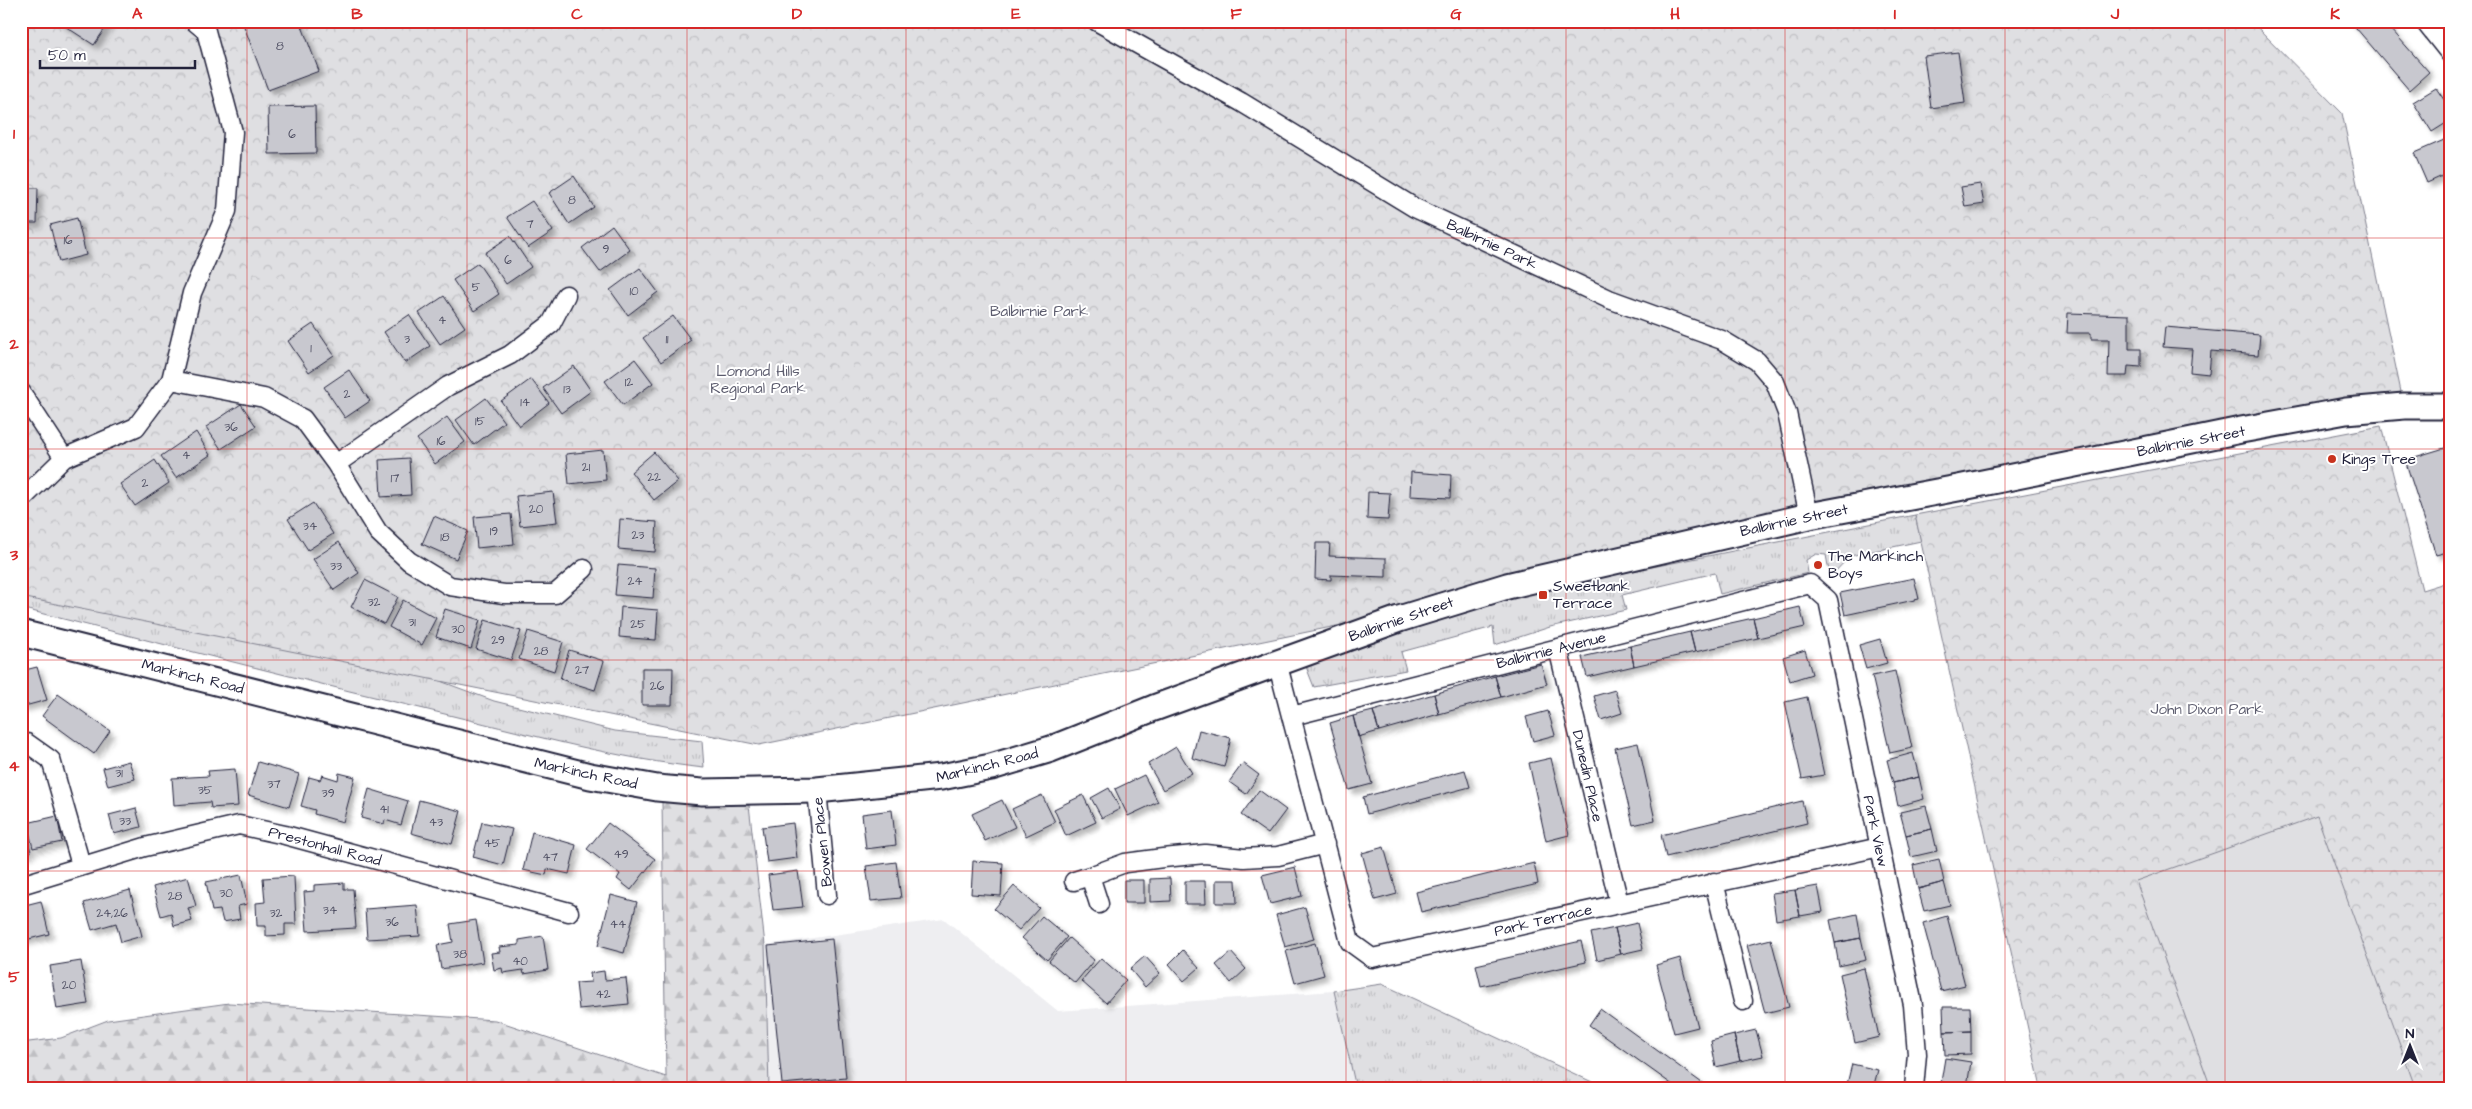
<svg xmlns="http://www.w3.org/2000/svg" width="2472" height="1109" font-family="'Architects Daughter',sans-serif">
  <defs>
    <pattern id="grass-tufts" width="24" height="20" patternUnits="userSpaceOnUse" patternTransform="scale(1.25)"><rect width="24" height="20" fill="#dfdfe2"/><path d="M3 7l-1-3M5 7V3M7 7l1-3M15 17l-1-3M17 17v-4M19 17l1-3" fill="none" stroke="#bfbfc3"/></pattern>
    <pattern id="forest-firs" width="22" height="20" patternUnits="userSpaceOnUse" patternTransform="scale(1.25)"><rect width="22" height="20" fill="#dfdfe2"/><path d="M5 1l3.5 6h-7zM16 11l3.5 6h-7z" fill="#bfbfc3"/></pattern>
    <pattern id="park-crowns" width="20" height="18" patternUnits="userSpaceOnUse" patternTransform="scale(1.25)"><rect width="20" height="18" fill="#dfdfe2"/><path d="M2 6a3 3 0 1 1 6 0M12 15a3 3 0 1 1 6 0" fill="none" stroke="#bfbfc3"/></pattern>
    <filter id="shadow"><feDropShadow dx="4.5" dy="4.5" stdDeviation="2.5" flood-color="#0004"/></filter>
  </defs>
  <rect width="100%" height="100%" fill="#fff"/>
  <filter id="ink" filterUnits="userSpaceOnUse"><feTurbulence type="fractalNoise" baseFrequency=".02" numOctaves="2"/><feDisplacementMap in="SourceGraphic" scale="10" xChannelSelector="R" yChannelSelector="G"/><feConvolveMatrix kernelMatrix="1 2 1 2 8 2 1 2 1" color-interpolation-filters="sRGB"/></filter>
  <g filter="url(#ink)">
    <!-- built -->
    <path fill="#eeeef1" d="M944 919 1058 1011 1334 991 1356 1088H769L765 945Z"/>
    <!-- grass -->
    <path fill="url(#grass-tufts)" stroke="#80808e" d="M1915 515 1921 541 1850 556 1830 577 1826 555 1816 554 1806 560 1808 573 1720 594 1715 573 1622 595 1626 610 1550 627 1495 645 1493 627 1401 652 1406 670 1314 687 1305 664 1507 598 1551 587Z
      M21 535 343 645 494 701 615 731 702 741 704 768C619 759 536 736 453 716 309 682 167 645 24 609L21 607Z
      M1382 984 1605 1088H1356L1334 991Z"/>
    <!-- forest -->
    <path fill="url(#forest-firs)" stroke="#80808e" d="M662 802 749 805 765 945 769 1088H21V1043L61 1038 108 1020 229 1003 495 1020 666 1077Z"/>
    <!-- park -->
    <path fill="url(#park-crowns)" stroke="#80808e" d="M21 21H2251L2342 113 2404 406 759 745 21 597Z
      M2381 426 2422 590 2451 581V1088H2041L1915 515Z"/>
    <!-- pitch -->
    <path fill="#dfdfe2" stroke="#80808e" d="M2317 816 2414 1084 2403 1088H2211L2136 881Z"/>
    <!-- building -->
    <path fill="#c8c8cf" stroke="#22223b" filter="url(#shadow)" d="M57 21H110L94 45Z
      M242 21H300L319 71 268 90Z
      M2350 21H2384L2429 72 2409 90Z
      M1958 52 1965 103 1931 108 1924 56Z
      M2436 88 2451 110V120L2432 132 2413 102Z
      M315 106 316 153 269 154 268 107Z
      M2451 137V172L2427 183 2414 153Z
      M574 176 594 207 569 224 549 193Z
      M1980 184 1984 204 1965 207 1961 187Z
      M21 188H38L37 223H21Z
      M532 201 553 231 528 248 507 217Z
      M77 218 86 255 59 262 50 225Z
      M612 225 630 250 600 272 582 248Z
      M510 236 531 267 506 284 485 253Z
      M478 263 499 294 474 311 453 280Z
      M640 268 658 292 628 315 610 290Z
      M444 296 465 327 440 344 419 313Z
      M2068 313 2129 315V349H2141V367L2128 366 2127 376H2108L2109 339H2091V333H2067Z
      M409 315 430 346 405 363 384 332Z
      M673 316 691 340 661 362 643 338Z
      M313 324 334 355 309 372 288 341Z
      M2165 327 2260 335 2258 355 2211 351 2209 374 2190 372 2192 349 2163 347Z
      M2451 341V363L2446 343Z
      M635 359 653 383 623 405 605 381Z
      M574 366 591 391 561 413 543 388Z
      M349 370 370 401 345 418 324 387Z
      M531 379 549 403 519 426 501 401Z
      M486 398 504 422 474 445 456 420Z
      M241 404 256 426 221 449 206 427Z
      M447 417 465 442 435 464 417 439Z
      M196 432 210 455 176 478 161 456Z
      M2451 446V551L2436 555 2405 460Z
      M603 450 606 480 569 484 566 454Z
      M654 452 678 481 654 500 631 472Z
      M409 458 411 495 381 497 379 460Z
      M155 460 169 483 135 506 120 484Z
      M1411 472 1451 475 1450 498 1410 496Z
      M553 492 557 522 520 526 516 496Z
      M1368 492 1390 493 1388 520 1367 519Z
      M313 503 333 534 308 550 288 519Z
      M511 514 514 544 477 548 474 517Z
      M434 516 468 531 456 559 422 544Z
      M620 519 657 522 655 552 618 549Z
      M339 542 359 573 334 590 313 559Z
      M1316 543H1330L1329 556 1386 558V577L1331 575V580L1315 579Z
      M618 565 655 568 653 598 615 595Z
      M1914 578 1919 599 1845 615 1840 593Z
      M365 580 398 597 384 624 351 607Z
      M403 600 436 618 422 645 389 627Z
      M621 607 658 610 656 640 619 637Z
      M1800 607 1805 627 1758 638 1753 618Z
      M445 609 480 620 471 649 436 637Z
      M1753 618 1758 638 1695 652 1690 632Z
      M485 620 521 631 511 660 476 649Z
      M528 631 563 642 554 671 519 659Z
      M1690 632 1695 652 1634 666 1630 646Z
      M1880 639 1887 663 1866 669 1859 645Z
      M1630 646 1634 666 1587 677 1582 657Z
      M569 650 604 661 595 690 560 679Z
      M1805 650 1812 674 1790 681 1783 657Z
      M1541 664 1547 684 1501 697 1495 676Z
      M37 667 47 700 21 707V671Z
      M642 668H673L672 705H642Z
      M1895 671 1912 748 1890 753 1872 676Z
      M1495 676 1501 697 1439 714 1434 694Z
      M1615 690 1622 713 1601 720 1594 696Z
      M58 694 110 731 94 754 42 716Z
      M1434 694 1439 714 1379 731 1373 711Z
      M1807 697 1824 775 1802 779 1785 702Z
      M1373 711 1379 731 1358 737 1353 716Z
      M1548 711 1555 735 1533 741 1526 717Z
      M1353 716 1372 784 1349 790 1330 723Z
      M1199 730 1231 738 1224 767 1192 758Z
      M1638 743 1655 820 1633 825 1615 748Z
      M1176 747 1192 773 1163 790 1148 764Z
      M1913 753 1919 777 1893 783 1887 760Z
      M1551 758 1569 835 1546 841 1529 763Z
      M129 761 135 779 108 786 103 768Z
      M258 762 299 774 289 807 248 795Z
      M1243 763 1259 775 1246 794 1229 782Z
      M235 769 238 806 211 808 210 802 174 805 172 778 209 776 208 771Z
      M1465 770 1470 787 1367 814 1363 797Z
      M339 773 355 777 343 822 314 814 315 810 301 806 309 777 320 780 322 775 338 780Z
      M1144 775 1158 802 1128 816 1115 789Z
      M1919 777 1924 799 1898 806 1893 783Z
      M1109 788 1120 809 1102 818 1091 798Z
      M369 789 408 801 401 825 385 820 384 824 361 818Z
      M1259 790 1286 810 1268 834 1241 815Z
      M1042 795 1055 822 1026 836 1012 809Z
      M1083 795 1096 822 1066 836 1054 809Z
      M419 800 461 811 452 844 411 833Z
      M1002 800 1015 827 985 841 972 814Z
      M1802 801 1807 823 1666 857 1661 835Z
      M1926 806 1932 829 1906 835 1900 812Z
      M136 808 141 827 114 834 109 815Z
      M892 810 896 845 866 849 862 814Z
      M57 816 62 842 33 848 27 823Z
      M482 822 512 829 503 865 473 857Z
      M608 823 655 859 631 890 617 879 620 874 587 849Z
      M793 823 797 858 767 862 762 827Z
      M25 827 31 852 21 854V828Z
      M1932 829 1937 851 1911 857 1906 835Z
      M532 832 576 845 569 874 547 869 546 875 523 870Z
      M1384 847 1397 894 1375 900 1362 853Z
      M1939 859 1944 882 1918 889 1913 865Z
      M973 861 1003 863 1001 896 971 894Z
      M896 862 901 898 871 901 866 866Z
      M1534 863 1538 884 1421 912 1416 892Z
      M1295 867 1302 896 1270 904 1262 875Z
      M798 871 803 907 773 910 768 875Z
      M241 875 247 904 238 906 240 919 223 922 220 910 212 911 206 882Z
      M294 876 296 924H285V935L266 936V926H257L256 903 265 902 263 878Z
      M188 877 196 906 188 908 192 921 174 926 171 913 161 916 153 887Z
      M1170 878 1171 901 1150 902V879Z
      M1124 880H1144V903H1124Z
      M1216 880H1236L1237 903H1216Z
      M1185 881H1205L1206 904H1185Z
      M1944 882 1950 905 1924 911 1918 889Z
      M344 883V889H353L356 928 307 931 304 892 314 891V885Z
      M1014 886 1039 908 1019 930 994 909Z
      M1818 886 1823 912 1800 916 1795 890Z
      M130 890 142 936 121 942 116 923 92 930 84 903Z
      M1795 890 1800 916 1776 920 1772 893Z
      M611 895 637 902 624 953 598 946Z
      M41 901 49 934 21 941V906Z
      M417 905 420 936 367 939 365 909Z
      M1305 907 1314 939 1285 947 1276 915Z
      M1857 914 1861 938 1835 943 1830 920Z
      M1042 916 1067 937 1047 960 1022 938Z
      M1947 916 1965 985 1941 991 1923 923Z
      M476 920 483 962 441 969 437 945 453 942 450 924Z
      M1637 923 1643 949 1621 954 1615 928Z
      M1615 928 1621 954 1597 960 1591 933Z
      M543 936 548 970 524 974 523 970 503 973 502 968 494 970 491 953 500 952 499 947 519 945V940Z
      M1069 938 1094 960 1075 983 1049 961Z
      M1861 938 1866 960 1839 966 1835 943Z
      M832 939 846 1078 782 1084 768 946Z
      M1771 939 1789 1007 1765 1013 1747 945Z
      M1581 941 1586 962 1481 986 1476 965Z
      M1315 943 1324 975 1295 983 1286 951Z
      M1183 950 1199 968 1184 981 1169 964Z
      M1231 952 1246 969 1231 983 1216 965Z
      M1145 956 1160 973 1145 987 1130 969Z
      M1101 958 1126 980 1106 1003 1081 981Z
      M1680 958 1698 1027 1674 1033 1656 965Z
      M81 961 88 1004 57 1009 50 966Z
      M1864 968 1879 1037 1855 1043 1840 974Z
      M604 971 605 980 626 978 629 1004 579 1009 576 983 591 982 590 973Z
      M1943 1007H1970L1971 1031 1944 1032Z
      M1600 1009 1709 1088H1677L1589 1025Z
      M1756 1030 1763 1056 1740 1061 1734 1035Z
      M1971 1031V1054L1945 1055 1944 1032Z
      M1734 1035 1740 1061 1716 1067 1711 1041Z
      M1945 1058 1971 1062 1967 1086 1941 1082Z
      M1852 1064 1878 1070 1873 1088H1846Z
      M1941 1082 1967 1086V1088H1940Z"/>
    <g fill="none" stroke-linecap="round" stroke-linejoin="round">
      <defs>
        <path id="street" d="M1096 21 1241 102 1415 208 1609 299 1722 340 1757 361 1775 382 1787 413 1809 516
          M2424 21 2451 55
          M171 380 264 398 303 419 336 464 378 532 409 561 450 586 504 594H555L584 569
          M21 392 64 458
          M336 464 448 386 510 355 551 324 566 295
          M21 500 64 458 136 427 171 380 192 293 227 211 233 132 206 31 194 21
          M1558 648 1619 903
          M1277 662 1350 942 1372 958 1880 847
          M1292 716 1810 584 1828 600 1913 1005 1917 1054 1914 1088
          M27 743 51 760 81 865
          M817 790 827 895
          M1074 881 1090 876
          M1714 882 1743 1001
          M21 885 145 847 239 825 285 835 569 912
          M1099 904 1090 876 1125 863 1163 858 1205 854 1244 858 1278 856 1325 844"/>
        <path id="secondary" d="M21 633 590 776 657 788 702 792 817 790 941 777 991 767 1051 749 1154 708 1399 619 1507 586 1809 516 1958 488 2241 430 2346 411 2404 406H2451"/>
      </defs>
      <!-- street casing -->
      <use href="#street" stroke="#22223b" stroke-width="21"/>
      <!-- secondary casing -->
      <use href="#secondary" stroke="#22223b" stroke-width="29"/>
      <!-- street -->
      <use href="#street" stroke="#fff" stroke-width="18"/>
      <!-- secondary -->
      <use href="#secondary" stroke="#fff" stroke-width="25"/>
    </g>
  </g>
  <!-- grid -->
  <path fill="none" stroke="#d62828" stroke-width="1" stroke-opacity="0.55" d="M247 21V1088M467 21V1088M687 21V1088M906 21V1088M1126 21V1088M1346 21V1088M1566 21V1088M1785 21V1088M2005 21V1088M2225 21V1088M21 238H2451M21 449H2451M21 660H2451M21 871H2451"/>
  <!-- markers -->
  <g fill="#c8321e" stroke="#fff" stroke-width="2">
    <circle cx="2332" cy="459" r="5"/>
    <circle cx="1818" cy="565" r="5"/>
    <rect x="1538" y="590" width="10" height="10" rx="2.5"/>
  </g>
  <g text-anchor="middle" stroke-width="4" stroke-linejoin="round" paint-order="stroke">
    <!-- number labels -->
    <g font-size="12" fill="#4c4c60">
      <text x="280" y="50">8</text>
      <text x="292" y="138">6</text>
      <text x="572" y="204">8</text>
      <text x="530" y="228">7</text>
      <text x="68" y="244">16</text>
      <text x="606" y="253">9</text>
      <text x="508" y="264">6</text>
      <text x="476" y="291">5</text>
      <text x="634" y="295">10</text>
      <text x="442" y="324">4</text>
      <text x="407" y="343">3</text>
      <text x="667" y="343">11</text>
      <text x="311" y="352">1</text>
      <text x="629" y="386">12</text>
      <text x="567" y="393">13</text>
      <text x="347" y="398">2</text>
      <text x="525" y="406">14</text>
      <text x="480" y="425">15</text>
      <text x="231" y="431">36</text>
      <text x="441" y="445">16</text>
      <text x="186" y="459">4</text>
      <text x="586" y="471">21</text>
      <text x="654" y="481">22</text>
      <text x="395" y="482">17</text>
      <text x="145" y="487">2</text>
      <text x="536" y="513">20</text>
      <text x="310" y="530">34</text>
      <text x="494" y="535">19</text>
      <text x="638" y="539">23</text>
      <text x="445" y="541">18</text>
      <text x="336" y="570">33</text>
      <text x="635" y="585">24</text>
      <text x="374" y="606">32</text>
      <text x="412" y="626">31</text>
      <text x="638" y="628">25</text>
      <text x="458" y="633">30</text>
      <text x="498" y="644">29</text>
      <text x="541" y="655">28</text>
      <text x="582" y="674">27</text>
      <text x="657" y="690">26</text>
      <text x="119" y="777">31</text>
      <text x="274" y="788">37</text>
      <text x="205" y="794">35</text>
      <text x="328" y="797">39</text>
      <text x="384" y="813">41</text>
      <text x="125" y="825">33</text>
      <text x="436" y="826">43</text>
      <text x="492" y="847">45</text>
      <text x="621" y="858">49</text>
      <text x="550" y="861">47</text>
      <text x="226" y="897">30</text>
      <text x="175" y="900">28</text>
      <text x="330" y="914">34</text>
      <text x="112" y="917">24,26</text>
      <text x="276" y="917">32</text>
      <text x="392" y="926">36</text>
      <text x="618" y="928">44</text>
      <text x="460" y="958">38</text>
      <text x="520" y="965">40</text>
      <text x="69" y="989">20</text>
      <text x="603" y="998">42</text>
    </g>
    <!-- street labels -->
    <g font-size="15" fill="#22223b" stroke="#fff">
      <text transform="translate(1492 244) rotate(25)" y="5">Balbirnie Park</text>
      <text transform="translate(2191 441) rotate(-11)" y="5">Balbirnie Street</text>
      <text transform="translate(1794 520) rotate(-12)" y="5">Balbirnie Street</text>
      <text transform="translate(1401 619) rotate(-19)" y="5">Balbirnie Street</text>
      <text transform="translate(1551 650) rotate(-14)" y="5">Balbirnie Avenue</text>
      <text transform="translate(193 676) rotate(14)" y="5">Markinch Road</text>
      <text transform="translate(987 765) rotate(-14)" y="5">Markinch Road</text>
      <text transform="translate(586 773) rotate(12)" y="5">Markinch Road</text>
      <text transform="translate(1588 776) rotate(77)" y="5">Dunedin Place</text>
      <text transform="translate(1876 831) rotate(78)" y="5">Park View</text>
      <text transform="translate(822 842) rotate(-96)" y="5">Bowen Place</text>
      <text transform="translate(325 846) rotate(15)" y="5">Prestonhall Road</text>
      <text transform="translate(1543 920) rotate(-13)" y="5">Park Terrace</text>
    </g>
    <!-- park labels -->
    <g font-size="15" fill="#5b5b6d" stroke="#fff">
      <text x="1039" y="316">Balbirnie Park</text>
      <text x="758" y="376">Lomond Hills<tspan x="758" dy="17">Regional Park</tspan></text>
      <text x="2207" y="714">John Dixon Park</text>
    </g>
    <!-- poi labels -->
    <g font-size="15" fill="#22223b" stroke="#fff" text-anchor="start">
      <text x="2342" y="464">Kings Tree</text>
      <text x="1828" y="561">The Markinch<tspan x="1828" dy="17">Boys</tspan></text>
      <text x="1553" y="591">Sweetbank<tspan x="1553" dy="17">Terrace</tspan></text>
    </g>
  </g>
  <!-- margin -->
  <rect width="2472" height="1109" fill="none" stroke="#fff" stroke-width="55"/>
  <!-- north arrow -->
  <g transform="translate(2410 1046)" stroke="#ffffff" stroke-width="4" paint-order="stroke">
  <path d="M0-4L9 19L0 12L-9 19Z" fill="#22223b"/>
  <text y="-8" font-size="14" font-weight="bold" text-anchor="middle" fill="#22223b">N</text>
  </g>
  <!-- scale -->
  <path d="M40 60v8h155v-8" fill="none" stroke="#22223b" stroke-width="2.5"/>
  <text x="48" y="60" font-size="15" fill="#22223b" stroke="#ffffff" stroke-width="4" paint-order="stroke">50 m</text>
  <rect x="28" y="28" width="2416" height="1054" fill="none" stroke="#d62828" stroke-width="2"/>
  <g font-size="16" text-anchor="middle" font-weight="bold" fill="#d62828">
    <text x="137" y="19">A</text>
    <text x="357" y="19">B</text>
    <text x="577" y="19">C</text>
    <text x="797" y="19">D</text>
    <text x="1016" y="19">E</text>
    <text x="1236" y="19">F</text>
    <text x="1456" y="19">G</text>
    <text x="1675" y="19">H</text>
    <text x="1895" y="19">I</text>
    <text x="2115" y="19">J</text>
    <text x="2335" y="19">K</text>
    <text x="14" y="139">1</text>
    <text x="14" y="349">2</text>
    <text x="14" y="560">3</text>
    <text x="14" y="771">4</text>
    <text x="14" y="982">5</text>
  </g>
</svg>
